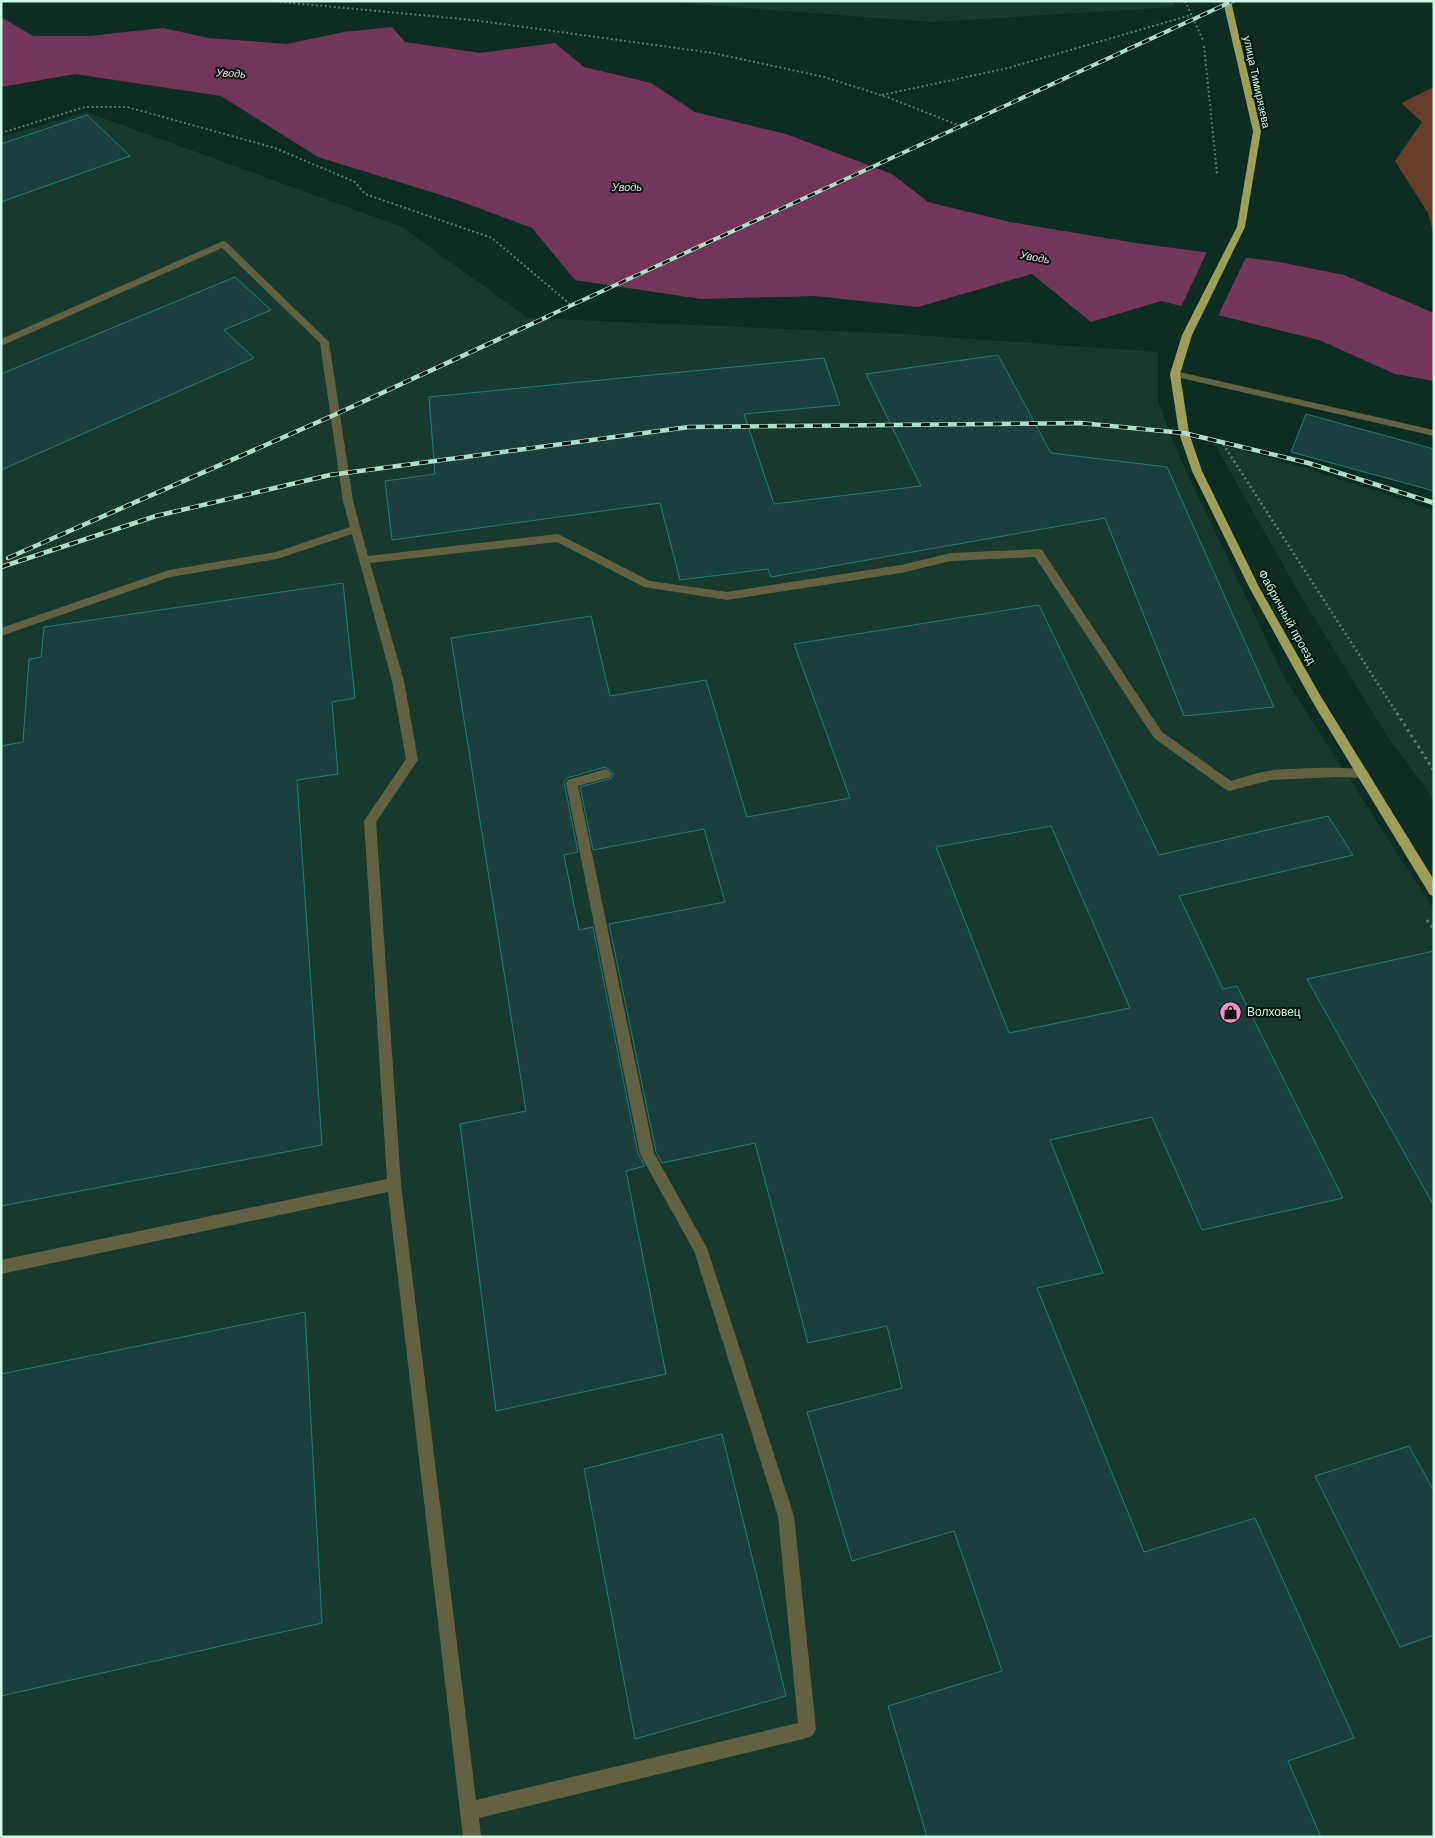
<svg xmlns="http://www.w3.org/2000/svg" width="1435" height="1838" font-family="Arial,sans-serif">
  <rect width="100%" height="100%" fill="#0e2d22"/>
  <!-- built -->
  <path fill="#183a2e" d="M654 1H1173L1175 7 933 22Z
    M86 112 402 227 528 318 901 334 1158 352V402L1181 460 1284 677 1434 910V1837H1V137Z
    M1214 443 1302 467 1434 510V800L1386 734 1299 593Z"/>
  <!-- green -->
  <path fill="#653d29" d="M1434 87V236L1428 213 1395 161 1422 122 1401 103Z"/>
  <!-- water -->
  <path fill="#723658" d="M1 17 33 36H89L163 28 209 38 287 44 344 32 392 27 405 42 480 53 555 43 584 67 651 83 695 112 786 134 892 174 928 202 1010 222 1136 243 1279 262 1344 275 1434 313V381L1395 374 1319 340 1161 301 1091 322 1032 274 918 307 815 296 701 299 575 280 532 228 457 200 318 157 221 96 75 74 1 87Z"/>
  <!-- pier -->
  <path fill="#0e2d22" d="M1208 250 1247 255 1217 318 1180 309Z"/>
  <!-- building -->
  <path fill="#1b3f3c" stroke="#1e7c75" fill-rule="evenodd" d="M87 115 130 156 1 202V144Z
    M235 277 271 310 224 330 254 358 1 470V374Z
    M998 355 1051 453 1167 467 1274 707 1184 716 1105 518 771 577 768 569 680 580 660 503 392 540 385 481 435 474 429 397 824 358 840 405 744 414 774 504 921 486 866 374Z
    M1306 414 1434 449V491L1291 452Z
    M343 583 355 698 332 702 338 774 297 780 322 1145 1 1206V746L23 742 29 659 41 657 44 627Z
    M1039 605 1159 855 1328 816 1353 855 1179 896 1223 989 1237 986 1343 1198 1202 1230 1152 1117 1050 1140 1103 1273 1037 1288 1144 1552 1255 1518 1354 1738 1288 1761 1321 1837H927L888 1706 1002 1671 954 1531 852 1561 807 1412 902 1388 887 1326 808 1343 755 1143 662 1163 656 1152 609 924 725 902 704 829 593 850 580 787 612 778 613 773 605 767 567 778 564 782 578 852 564 855 579 930 593 927 638 1154 645 1166 626 1171 666 1374 496 1411 460 1124 526 1111 451 638 591 616 610 696 706 680 747 817 850 798 794 644ZM1051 826 1130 1008 1009 1033 936 847Z
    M1434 951V1206L1307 979Z
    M305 1312 322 1623 1 1696V1374Z
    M722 1434 786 1696 635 1739 584 1469Z
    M1409 1446 1434 1491V1635L1400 1647 1315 1476Z"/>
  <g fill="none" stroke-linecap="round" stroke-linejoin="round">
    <!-- path-far2 -->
    <path stroke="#577a6c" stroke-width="2" stroke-dasharray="2 2.5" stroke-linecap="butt" d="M271 1 473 20 713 53 824 77 887 97 963 127
      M1185 1 1203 40
      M1204 46 1217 174
      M882 95 1008 68 1191 15
      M1 133 85 107H127L275 148 355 182 365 194 492 238 571 305"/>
    <!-- path-far1 -->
    <path stroke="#577a6c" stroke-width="2.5" stroke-dasharray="2 3" stroke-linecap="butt" d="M1223 444 1398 715"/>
    <!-- path -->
    <path stroke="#577a6c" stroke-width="3" stroke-dasharray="2.5 4" stroke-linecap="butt" d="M1397 713 1434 771
      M1427 920 1434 930"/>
    <!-- minor -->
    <path fill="#626242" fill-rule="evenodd" d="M223 241 226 242 329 342 353 501 368 556 558 534 650 581 727 592 901 565 951 553 1038 549 1042 550 1162 732 1231 781C1244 777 1259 772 1273 770 1287 769 1363 764 1369 773L1363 778 1335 777 1271 780 1229 791 1225 789 1154 738 1035 557 951 561 901 573 727 600 644 587 557 542 370 563 404 681 418 760 376 822 401 1184 476 1800 798 1723 778 1516 694 1251 640 1154 566 783 568 780 606 769 612 774 610 777 578 786 654 1153 707 1248 794 1516 816 1729 813 1735 807 1738 479 1818 481 1837H463L388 1192 1 1274V1260L387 1179 364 821 406 759 392 681 352 534 277 559 170 577 1 636V628L169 570 276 552 350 527 343 501 320 343 222 248 1 346V339Z
      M1175 371 1434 430V436L1172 376V372Z"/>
    <!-- major -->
    <path fill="#9e9d59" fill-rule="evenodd" d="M1223 1H1231L1261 131 1245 227 1192 335 1180 374 1189 433 1202 471 1259 587 1320 695 1434 880V896L1430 895 1312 701 1249 587 1192 471 1179 433 1170 374 1182 335 1237 227 1253 131Z"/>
    <defs>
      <path id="rail-far1" d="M546 317 1233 1"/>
      <path id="rail" d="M8 558 334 415 549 316
        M1 567 156 516 330 475 689 427 1080 423 1184 433 1308 463 1434 503"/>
    </defs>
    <!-- rail-far1 casing -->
    <use href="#rail-far1" stroke="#b3ddcb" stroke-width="4"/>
    <!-- rail casing -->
    <use href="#rail" stroke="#b3ddcb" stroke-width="4.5"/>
    <!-- rail-far1 -->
    <use href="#rail-far1" stroke="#00150b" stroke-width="2.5" stroke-dasharray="8" stroke-linecap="butt"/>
    <!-- rail -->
    <use href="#rail" stroke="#00150b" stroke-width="3" stroke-dasharray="9" stroke-linecap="butt"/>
  </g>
  <!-- icons -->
  <defs>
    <symbol id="shop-disc" viewBox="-11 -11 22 22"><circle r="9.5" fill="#f98fc9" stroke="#00150b"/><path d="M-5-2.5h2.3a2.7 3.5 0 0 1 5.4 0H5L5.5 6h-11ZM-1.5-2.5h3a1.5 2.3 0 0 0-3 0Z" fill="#111"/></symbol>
  </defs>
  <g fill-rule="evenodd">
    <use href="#shop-disc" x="1218" y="1000" width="25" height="25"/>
  </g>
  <g text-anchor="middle" stroke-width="4" stroke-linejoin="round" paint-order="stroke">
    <!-- far-water labels -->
    <g font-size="11" font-style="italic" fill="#fad3e6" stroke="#00150b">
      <text transform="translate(231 73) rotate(3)" y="4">Уводь</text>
      <text x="627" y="191">Уводь</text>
      <text transform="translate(1035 257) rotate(10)" y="4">Уводь</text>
    </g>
    <!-- far-street labels -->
    <g font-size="11" fill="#cdf9e6" stroke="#00150b">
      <text transform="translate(1257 82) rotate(78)" y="4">улица Тимирязева</text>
    </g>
    <!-- street labels -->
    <g font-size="12" fill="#cdf9e6" stroke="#00150b">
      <text transform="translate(1287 617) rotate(61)" y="4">Фабричный проезд</text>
    </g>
    <!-- poi labels -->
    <g font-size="12" fill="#cdf9e6" stroke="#00150b" text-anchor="start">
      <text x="1247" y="1016">Волховец</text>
    </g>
  </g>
  <!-- border -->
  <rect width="1435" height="1838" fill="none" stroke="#cdf9e6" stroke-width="5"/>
</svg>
